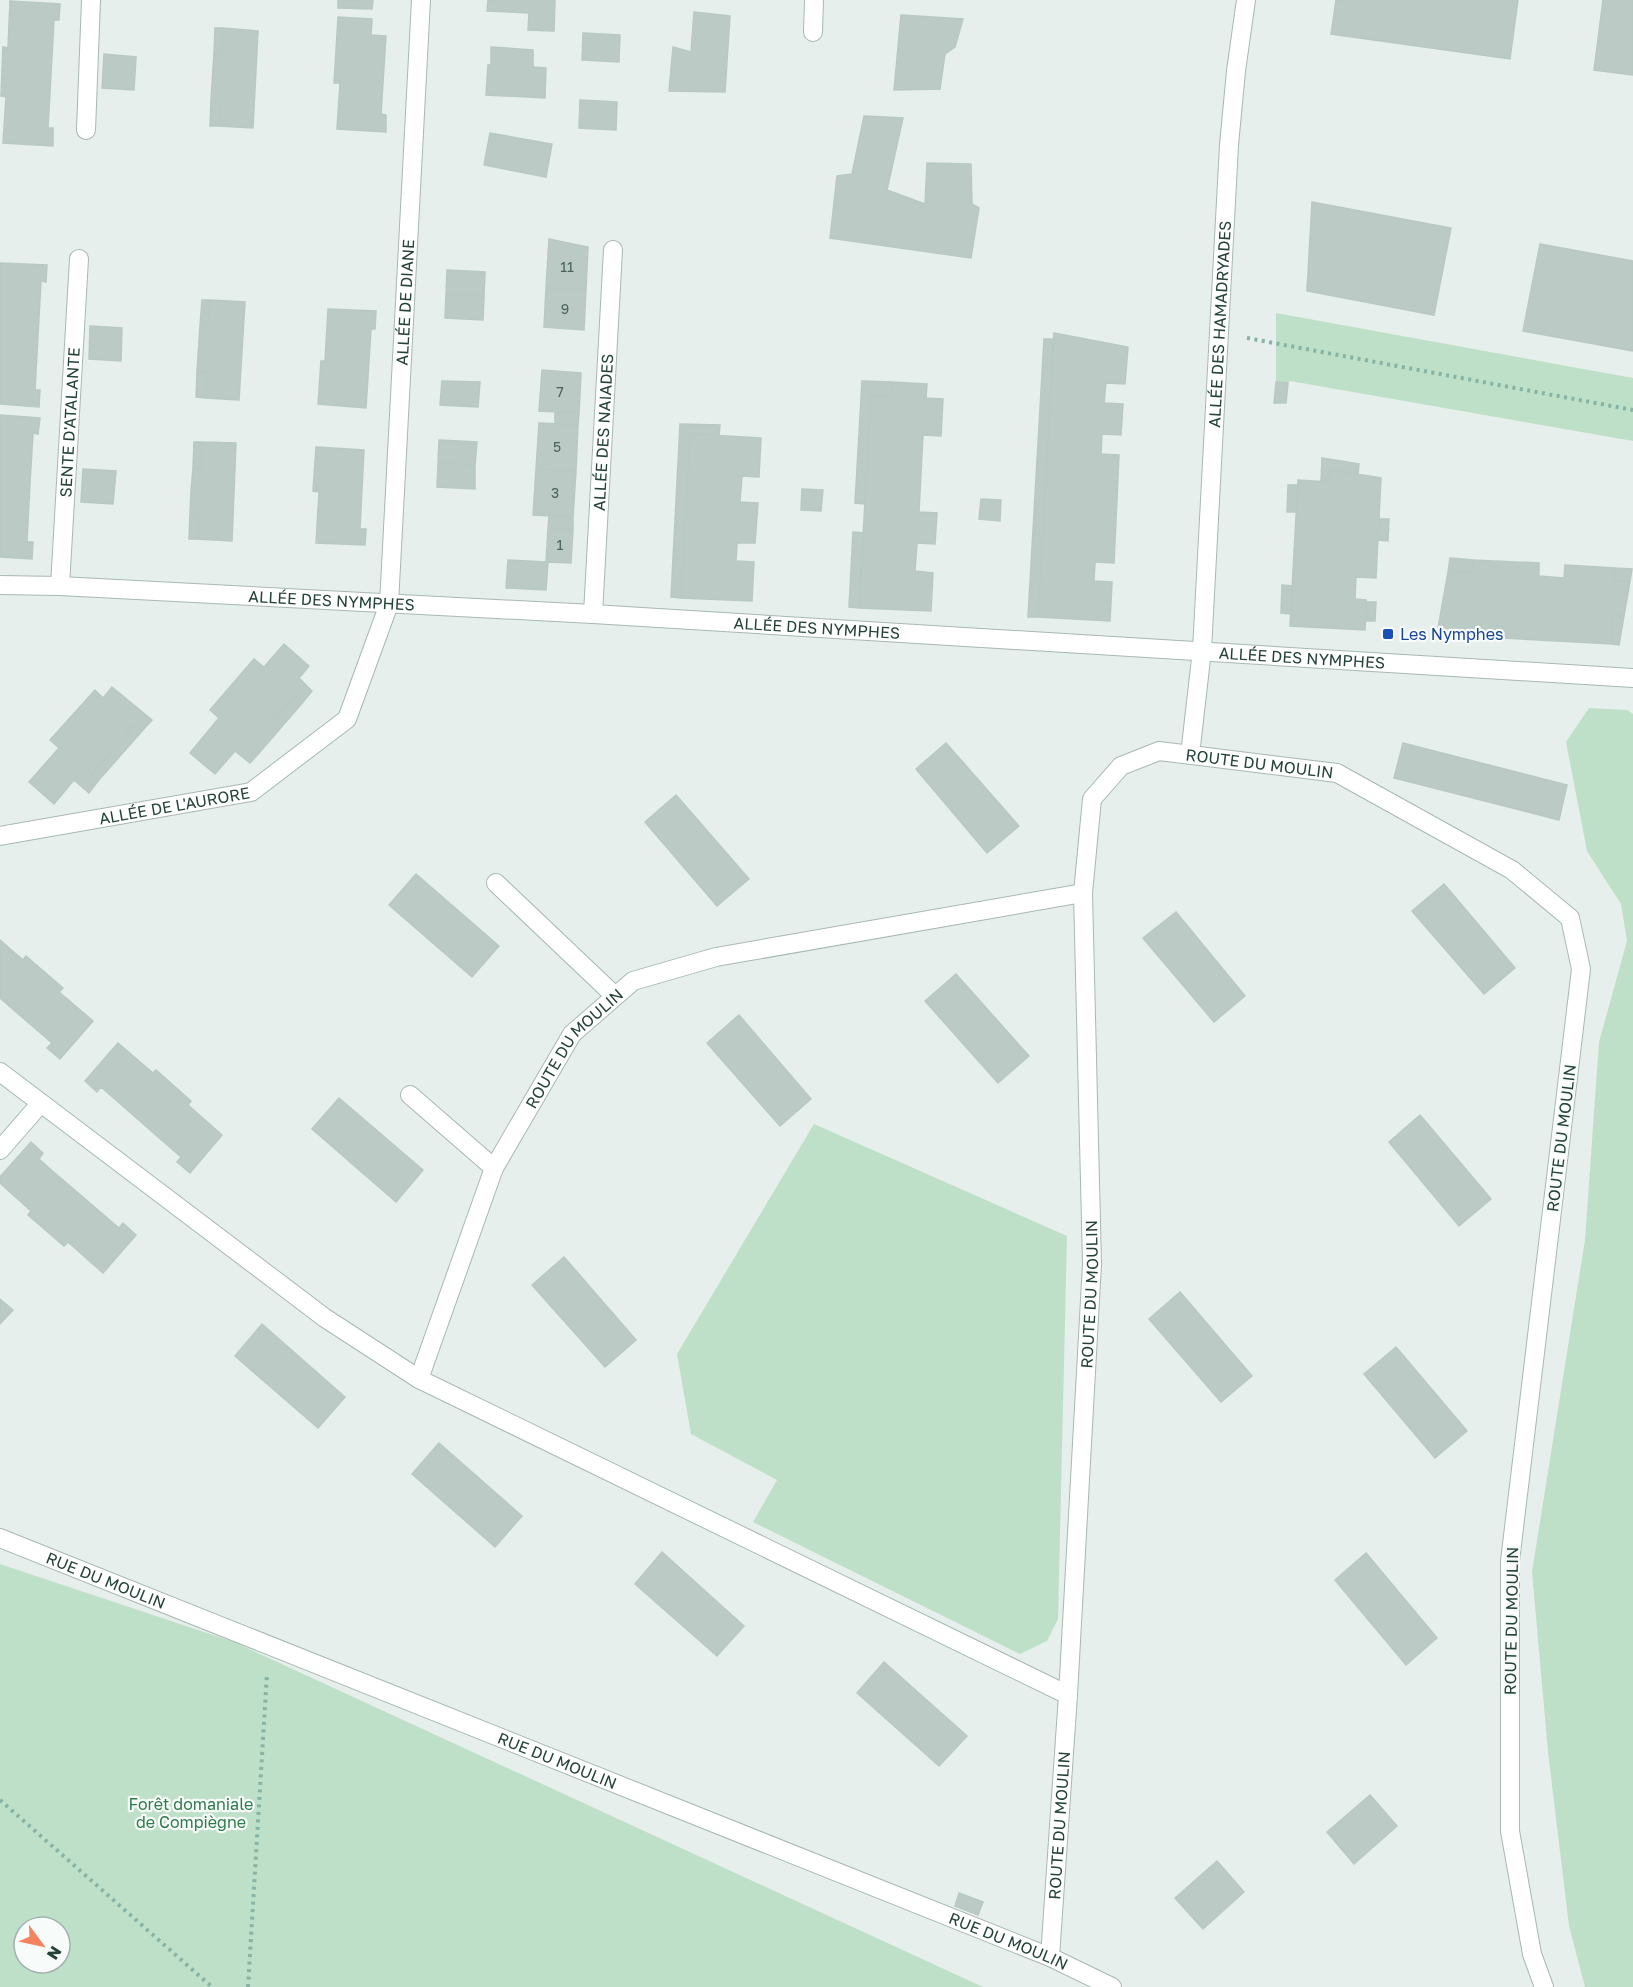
<svg xmlns="http://www.w3.org/2000/svg" width="1633" height="1987" font-family="'Golos Text',sans-serif">
  <rect width="100%" height="100%" fill="#e6efeb"/>
  <!-- green -->
  <path fill="#bfe0c8" fill-rule="evenodd" d="M1276 313 1633 378V441L1290 381 1288 383 1276 382Z
    M1589 708 1627 710 1633 714V1987H1585L1569 1926 1548 1752 1532 1572 1585 1240 1599 1042 1627 941 1621 904 1587 851 1566 742Z
    M814 1124 1067 1236 1058 1619 1047 1641 1020 1654 753 1522 777 1480 691 1434 677 1354Z
    M0 1564 234 1642 983 1987H0ZM24 1927H60V1963H24Z"/>
  <!-- building -->
  <path fill="#bbcac4" stroke="#b8c9c2" stroke-width="1.5" d="M338 0H373L372 9 338 8Z
    M488 0H555L554 31 528 30 529 13 487 11Z
    M1336 0H1518L1510 59 1331 34Z
    M1603 0H1633V75L1594 70Z
    M10 1 60 4 59 20H54L48 128H53V146L3 143 6 97 1 96 3 47 8 48Z
    M694 12 730 16 725 92 669 91 673 47 691 52Z
    M901 15 963 19 955 47 945 54 940 89 894 90Z
    M338 17 372 19 371 35 386 36 381 114 386 115V132L337 129 340 83H334Z
    M215 28H223L221 54 214 53Z
    M223 28 258 31 253 128 219 126 220 101 211 100 214 53 221 54Z
    M583 33 620 35 619 62 582 60Z
    M491 47 533 50V67L546 68 545 98 486 95 488 65H491Z
    M104 54 136 57 134 90 102 88Z
    M211 100 220 101 219 126H210Z
    M580 100 617 102 616 130 579 128Z
    M864 116 903 118 887 190 925 204 927 163 971 164 972 204 979 208 971 258 830 238 837 176 852 174Z
    M490 133 552 144 546 177 484 165Z
    M1312 202 1451 228 1434 315 1307 291Z
    M549 239 588 247 586 290 546 288Z
    M1540 244 1633 261V351L1523 331Z
    M0 263 47 265 46 282 41 281 35 390H40L39 407 0 404Z
    M447 270 485 272 484 296 446 294Z
    M546 288 586 290 584 330 544 327Z
    M446 294 484 296 483 320 445 318Z
    M202 300H210L208 326 200 325Z
    M210 300 245 302 239 400 205 398 207 372H197L200 325 208 326Z
    M328 309 376 311 375 329H371L366 408 318 404 321 361H325Z
    M90 326 122 328 121 361 89 359Z
    M1054 333 1128 347 1125 384 1106 383 1104 403 1123 404 1121 435 1102 434 1101 454 1119 455 1114 563 1095 562 1094 581 1112 582 1110 621 1038 617Z
    M1044 339H1054L1038 617H1028Z
    M542 370 581 373 579 413 539 411Z
    M197 372H207L205 398 196 397Z
    M442 381 480 382 478 407 440 405Z
    M862 381 892 382 891 396 871 395 865 504 855 503Z
    M892 382 927 384 926 398 943 399 941 436 923 435 919 512 937 513 935 544 917 543 915 571 933 573 931 611 859 608 871 395 891 396Z
    M1276 382 1288 383 1286 403H1274Z
    M555 412 579 413 578 425 555 424Z
    M0 415 40 418 38 434 33 433 30 483 27 542H33L32 559 0 557Z
    M539 423 578 425 576 471 536 469Z
    M680 424 720 425 719 435 690 434 681 598 671 597Z
    M690 434 761 438 759 477 742 476 740 502 758 503 755 543H737L736 561 754 562 752 601 681 598Z
    M439 440 477 442 475 465 438 463Z
    M194 442H202V468H193Z
    M202 442 236 443 232 541 197 539 199 514 190 513 191 491 193 468H202Z
    M316 447 364 450 360 529H366L365 545 316 543 319 492 313 491Z
    M1322 458 1359 464 1358 474 1331 470 1330 482H1321Z
    M438 463 475 465V489L437 487Z
    M83 469 116 471 113 504 81 502Z
    M536 469 576 471 573 517 533 515Z
    M1331 470 1381 478 1376 578 1356 577 1355 599 1366 600 1365 630 1290 626 1298 480 1330 482Z
    M1288 485H1298L1297 512H1287Z
    M802 489 823 490 821 511 801 510Z
    M981 499 1001 500 1000 521 979 519Z
    M190 513 199 514 197 539H189Z
    M549 516 573 517V529L548 528Z
    M1379 519H1389L1388 541 1378 540Z
    M548 528 573 529 571 563 548 562 546 590 506 588 508 560 546 562Z
    M853 532 864 533 859 608 849 607Z
    M1450 558 1473 560 1472 573 1448 572Z
    M1473 560 1539 563V576L1564 578 1565 565 1615 568 1614 581H1630L1624 616 1613 615 1612 644 1466 636V630L1438 628 1448 572 1472 573Z
    M1615 568 1632 569 1630 581H1614Z
    M1282 585 1292 586 1291 614 1281 613Z
    M1366 602H1376L1375 621H1365Z
    M1613 615 1624 616 1619 645 1612 644Z
    M284 644 309 666 299 678 312 691 303 702 295 696 273 721 252 745 260 752 250 763 235 751 215 774 190 753 219 718 210 710 254 659 264 667Z
    M112 687 152 720 142 731 134 725 91 775 98 781 89 793 74 780 54 804 29 782 59 748 50 740 95 690 103 698Z
    M295 696 303 702 260 752 252 745Z
    M134 725 142 731 98 781 91 775Z
    M946 743 1019 826 987 853 916 769Z
    M1403 743 1567 785 1559 820 1394 778Z
    M676 795 749 879 717 906 645 822Z
    M416 874 499 946 472 977 389 905Z
    M1444 884 1515 968 1484 994 1412 911Z
    M1176 912 1245 996 1214 1022 1143 938Z
    M0 940 23 960 26 956 63 988 59 992 93 1021 60 1059 47 1048 52 1043 0 998Z
    M956 974 1029 1056 998 1083 925 1001Z
    M739 1015 811 1099 780 1126 707 1043Z
    M118 1043 153 1073 156 1070 191 1101 188 1105 222 1135 190 1173 177 1162 181 1157 101 1087 97 1092 85 1081Z
    M339 1098 423 1170 396 1202 312 1129Z
    M1420 1115 1491 1199 1459 1226 1389 1142Z
    M31 1142 43 1153 39 1159 49 1168 119 1228 123 1223 136 1235 103 1273 68 1242 64 1246 28 1215 31 1211 0 1183V1177Z
    M564 1257 636 1340 605 1367 532 1285Z
    M1180 1292 1252 1376 1221 1402 1149 1319Z
    M0 1299 13 1310 0 1324Z
    M262 1324 345 1397 318 1428 235 1356Z
    M1396 1347 1467 1431 1435 1458 1364 1374Z
    M439 1443 522 1516 495 1547 412 1474Z
    M662 1552 744 1626 717 1656 635 1584Z
    M1366 1553 1437 1638 1406 1665 1335 1580Z
    M884 1662 967 1736 939 1766 857 1693Z
    M1370 1795 1397 1826 1354 1864 1327 1832Z
    M1217 1861 1244 1892 1203 1929 1175 1898Z
    M959 1893 983 1902 978 1915 955 1906Z"/>
  <g fill="none" stroke-linecap="round" stroke-linejoin="round">
    <defs>
      <g id="service">
        <path d="M86 130 91 0"/>
        <path id="s1" d="M60 586 79 259"/>
        <path d="M496 883 615 996"/>
        <path d="M410 1095 494 1168"/>
      </g>
      <g id="minor">
        <path d="M813 32 814 0"/>
        <path id="s2" d="M0 585 60 586 593 614 1633 678"/>
        <path id="s3" d="M593 614 613 250"/>
        <path id="s4" d="M1190 755 1202 650 1229 145 1236 71 1246 0"/>
        <path id="s5" d="M0 836 251 792 347 719 389 604 421 0"/>
        <path d="M0 1072 325 1318 419 1379 1068 1695"/>
        <path d="M0 1150 40 1104"/>
        <path id="s6" d="M419 1379 494 1168 572 1034 633 981 716 957 1083 893"/>
        <path id="s7" d="M0 1538 1050 1957 1112 1987"/>
        <path id="s8" d="M1050 1957 1068 1695 1092 1264 1083 893 1092 799 1121 766 1159 751 1337 773 1512 870 1570 918 1581 969 1510 1561V1831L1532 1954 1544 1987"/>
      </g>
    </defs>
    <!-- service casing -->
    <use href="#service" stroke="#a8b8b2" stroke-width="20"/>
    <!-- minor casing -->
    <use href="#minor" stroke="#a8b8b2" stroke-width="20"/>
    <!-- path -->
    <path stroke="#86b3a5" stroke-width="4" stroke-dasharray="3 4.5" stroke-linecap="butt" d="M1247 338 1633 410
      M0 1800 212 1987
      M248 1987 267 1673"/>
    <!-- service -->
    <use href="#service" stroke="#fff" stroke-width="18"/>
    <!-- minor -->
    <use href="#minor" stroke="#fff" stroke-width="18"/>
  </g>
  <!-- markers -->
  <rect fill="#1a4fb4" stroke="#f7fbf9" stroke-width="2" x="1382" y="628" width="12" height="12" rx="3"/>
  <g text-anchor="middle" stroke-width="4.5" stroke-linejoin="round" paint-order="stroke">
    <!-- number labels -->
    <g font-size="14" fill="#4a645c">
      <text x="567" y="272">11</text>
      <text x="565" y="314">9</text>
      <text x="560" y="397">7</text>
      <text x="557" y="452">5</text>
      <text x="555" y="498">3</text>
      <text x="560" y="550">1</text>
    </g>
    <!-- street labels -->
    <g font-size="16" fill="#24423a" stroke="#f7fbf9">
      <text dy="6" stroke="none"><textPath href="#s5" startOffset="800">ALLÉE DE DIANE</textPath></text>
      <text dy="6" stroke="none"><textPath href="#s4" startOffset="432">ALLÉE DES HAMADRYADES</textPath></text>
      <text dy="6" stroke="none"><textPath href="#s1" startOffset="164">SENTE D'ATALANTE</textPath></text>
      <text dy="6" stroke="none"><textPath href="#s3" startOffset="182">ALLÉE DES NAIADES</textPath></text>
      <text dy="6" stroke="none"><textPath href="#s2" startOffset="332">ALLÉE DES NYMPHES</textPath></text>
      <text dy="6" stroke="none"><textPath href="#s2" startOffset="818">ALLÉE DES NYMPHES</textPath></text>
      <text dy="6" stroke="none"><textPath href="#s2" startOffset="1304">ALLÉE DES NYMPHES</textPath></text>
      <text dy="6" stroke="none"><textPath href="#s8" startOffset="1346">ROUTE DU MOULIN</textPath></text>
      <text dy="6" stroke="none"><textPath href="#s5" startOffset="177">ALLÉE DE L'AURORE</textPath></text>
      <text dy="6" stroke="none"><textPath href="#s6" startOffset="369">ROUTE DU MOULIN</textPath></text>
      <text transform="translate(1561 1138) rotate(-83)" y="6">ROUTE DU MOULIN</text>
      <text dy="6" stroke="none"><textPath href="#s8" startOffset="664">ROUTE DU MOULIN</textPath></text>
      <text dy="6" stroke="none"><textPath href="#s7" startOffset="114">RUE DU MOULIN</textPath></text>
      <text transform="translate(1511 1621) rotate(-89)" y="6">ROUTE DU MOULIN</text>
      <text dy="6" stroke="none"><textPath href="#s7" startOffset="600">RUE DU MOULIN</textPath></text>
      <text dy="6" stroke="none"><textPath href="#s8" startOffset="132">ROUTE DU MOULIN</textPath></text>
      <text dy="6" stroke="none"><textPath href="#s7" startOffset="1086">RUE DU MOULIN</textPath></text>
    </g>
    <!-- transit labels -->
    <g font-size="16" fill="#164399" stroke="#f7fbf9" text-anchor="start">
      <text x="1400" y="640">Les Nymphes</text>
    </g>
    <!-- park labels -->
    <g font-size="16" fill="#2d7a4b" stroke="#f7fbf9">
      <text x="191" y="1810">Forêt domaniale<tspan x="191" dy="18">de Compiègne</tspan></text>
    </g>
  </g>
  <!-- north arrow -->
  <g transform="translate(42 1945) rotate(123)"><circle r="28" fill="#f7fbf9" stroke="#a3b1ad" stroke-width="1.5"/>
  <path d="M0-4.5L10 22L0 15L-10 22Z" fill="#f4845f"/>
  <text y="-9" font-size="16" font-weight="bold" text-anchor="middle" fill="#24423a">N</text>
  </g>
</svg>
